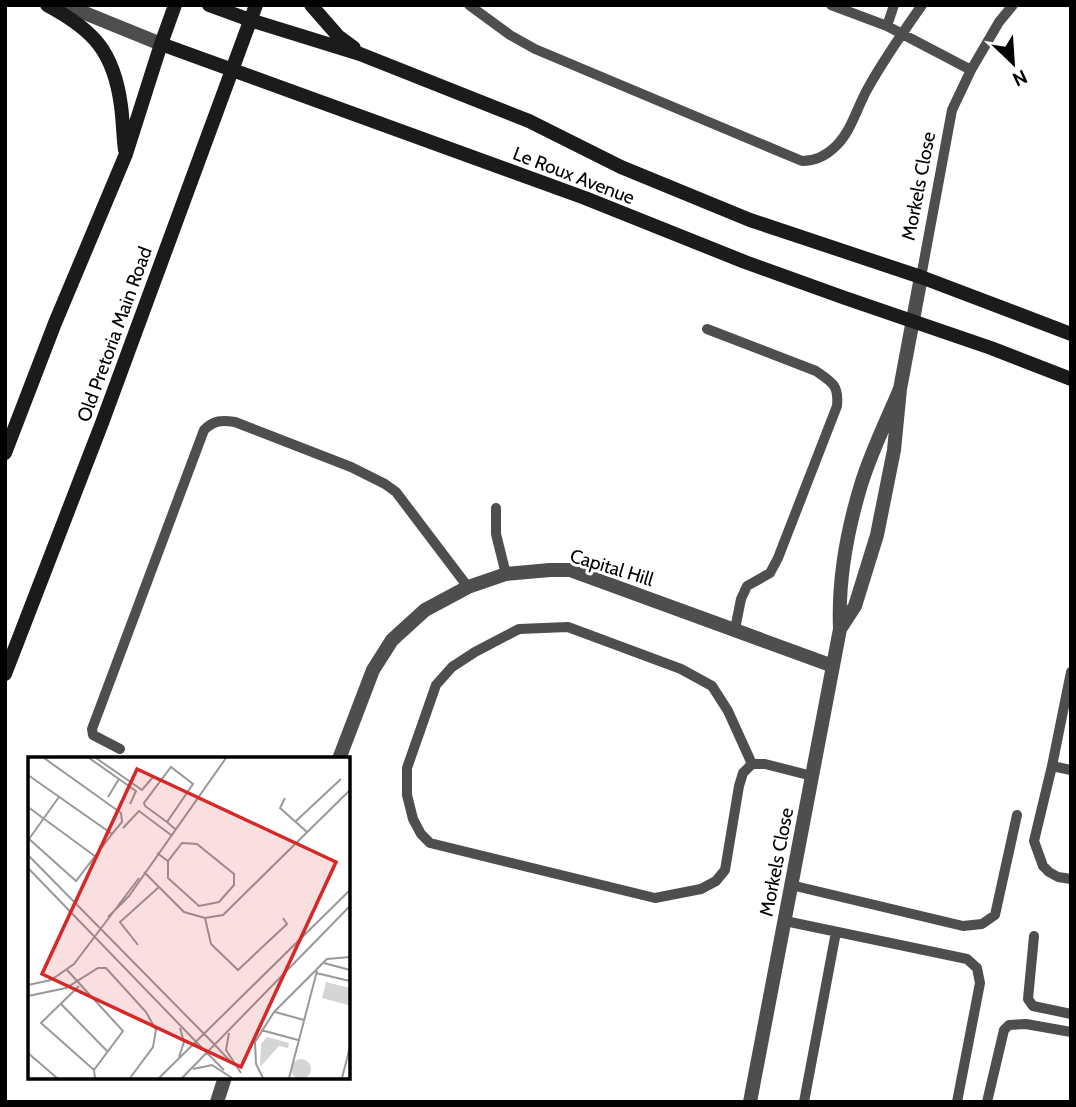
<svg xmlns="http://www.w3.org/2000/svg" width="1076" height="1107" font-family="Cabin,sans-serif">
  <rect width="100%" height="100%" fill="#fff"/>
  <g fill="none" stroke-linecap="round" stroke-linejoin="round">
    <!-- service -->
    <path stroke="#4e4e4e" stroke-width="10" d="M469 5 510 35 535 49 802 161C815 161 827 155 836 146 852 130 857 107 868 88 884 59 903 32 922 5
      M831 5 887 26 971 70
      M887 26 894 5
      M921 277 952 110 971 70 999 22 1013 5
      M707 329 816 371C832 382 839 385 837 406L778 558 770 573 747 586 741 599 735 629
      M496 508V534L506 574
      M1071 672 1052 766 1071 770
      M120 749 93 735 92 729 204 430C214 420 222 420 235 422L351 467 385 484 396 492 468 587
      M752 764 728 711 712 686 681 669 568 627 519 629 475 652 452 667 436 685 407 768V795L413 819 421 834 430 843 655 898 701 889 716 881 725 870 739 786 743 773 752 764H765L812 776
      M1052 766 1034 841 1043 866 1049 872 1058 877 1071 879
      M791 885 963 926 982 924 995 915 1017 815
      M785 921 967 959 977 968 980 983 957 1102
      M1034 936 1028 999 1033 1006 1071 1014
      M804 1102 836 932
      M987 1102 1004 1030 1009 1025 1026 1024 1071 1032"/>
    <!-- minor -->
    <path stroke="#4e4e4e" stroke-width="14" d="M65 5 161 44
      M840 629 855 606 877 535 894 450 900 389 921 277
      M339 759 373 670 392 640 425 610 468 587 506 574 550 570H570L833 666
      M217 1102 225 1077
      M750 1102 840 629C838 581 847 531 861 485 871 452 887 420 900 389"/>
    <!-- secondary -->
    <path stroke="#1b1b1b" stroke-width="14" d="M47 5C94 30 114 52 121 106 123 120 123 135 125 150
      M209 5 250 20 360 54 529 121 621 167 750 220 921 277 1071 334
      M311 5 339 37 354 48
      M161 44 585 198 745 262 845 298 991 348 1071 379
      M5 453 55 323 126 154 161 44 175 5
      M5 674 102 423 256 5"/>
  </g>
  <g text-anchor="middle" stroke-width="6" stroke-linejoin="round" paint-order="stroke">
    <!-- street labels -->
    <g font-size="19" fill="#000" stroke="#fff">
      <text transform="translate(574 175) rotate(21)" y="7">Le Roux Avenue</text>
      <text transform="translate(918 186) rotate(-79)" y="7">Morkels Close</text>
      <text transform="translate(114 334) rotate(-70)" y="7">Old Pretoria Main Road</text>
      <text transform="translate(612 567) rotate(17)" y="7">Capital Hill</text>
      <text transform="translate(776 862) rotate(-79)" y="7">Morkels Close</text>
    </g>
  </g>
  <!-- overview -->
  <g transform="translate(28 757)">
    <rect width="322" height="322" fill="#fff"/>
    <path d="M298 225 322 231 320 248 294 241ZM239 280 261 286 260 291 251 289 232 310 233 287ZM263 312a10 10 0 1 1 20 0a10 10 0 1 1-20 0Z" fill="#d5d5d5"/>
    <path fill="none" stroke="#999" stroke-width="2" d="M16 1 93 56 94 65 84 77M61 1 108 34 102 47M68 1 114 33 125 20M0 18 84 77 48 124 0 81M80 40 91 22M257 41 252 51 279 75M0 50 68 100M268 64 313 22M139 65 165 27 143 10 116 46 117 49 139 65 147 72M95 71 111 54 143 78M1 82 31 40M129 96 140 104 154 86 169 87 206 117V128L191 145 171 149 140 121V104M0 98 187 288M0 111 179 296M116 115 156 155 177 161 195 158 322 33M80 160 101 139 198 1M177 161 183 187 210 213 259 167 255 161M110 188 92 165 131 130M296 206 322 213M39 213 95 274 66 313 67 321M288 216 322 224M0 228 23 223 46 207 111 121M51 229 13 266 66 313M0 239 38 231 70 211H78L118 255 128 273 125 290 102 321M33 247 80 295M247 255 276 263M233 273 270 283M201 276 198 293 213 316M187 288 203 305M0 296 29 321M179 296 196 313M151 300 156 285 152 271M165 312 184 308 204 321M131 321 322 133M154 321 322 149M235 321 228 307 227 285 246 255 299 202 322 200M261 321 289 214M314 321 322 290"/>
    <path fill="#d62828" fill-opacity="0.15" stroke="#d62828" stroke-width="3.5" d="M109 12 308 105 213 310 14 217Z"/>
    <rect width="322" height="322" fill="none" stroke="#000" stroke-width="3.5"/>
  </g>
  <!-- border -->
  <rect width="1076" height="1107" fill="none" stroke="#000000" stroke-width="14"/>
  <!-- north arrow -->
  <g transform="translate(1013 63) rotate(155)" stroke="#ffffff" stroke-width="5" paint-order="stroke">
  <path d="M0-5L12 26L0 18L-12 26Z" fill="#000000"/>
  <text y="-10" font-size="19" font-weight="bold" text-anchor="middle" fill="#000000">N</text>
  </g>
</svg>
